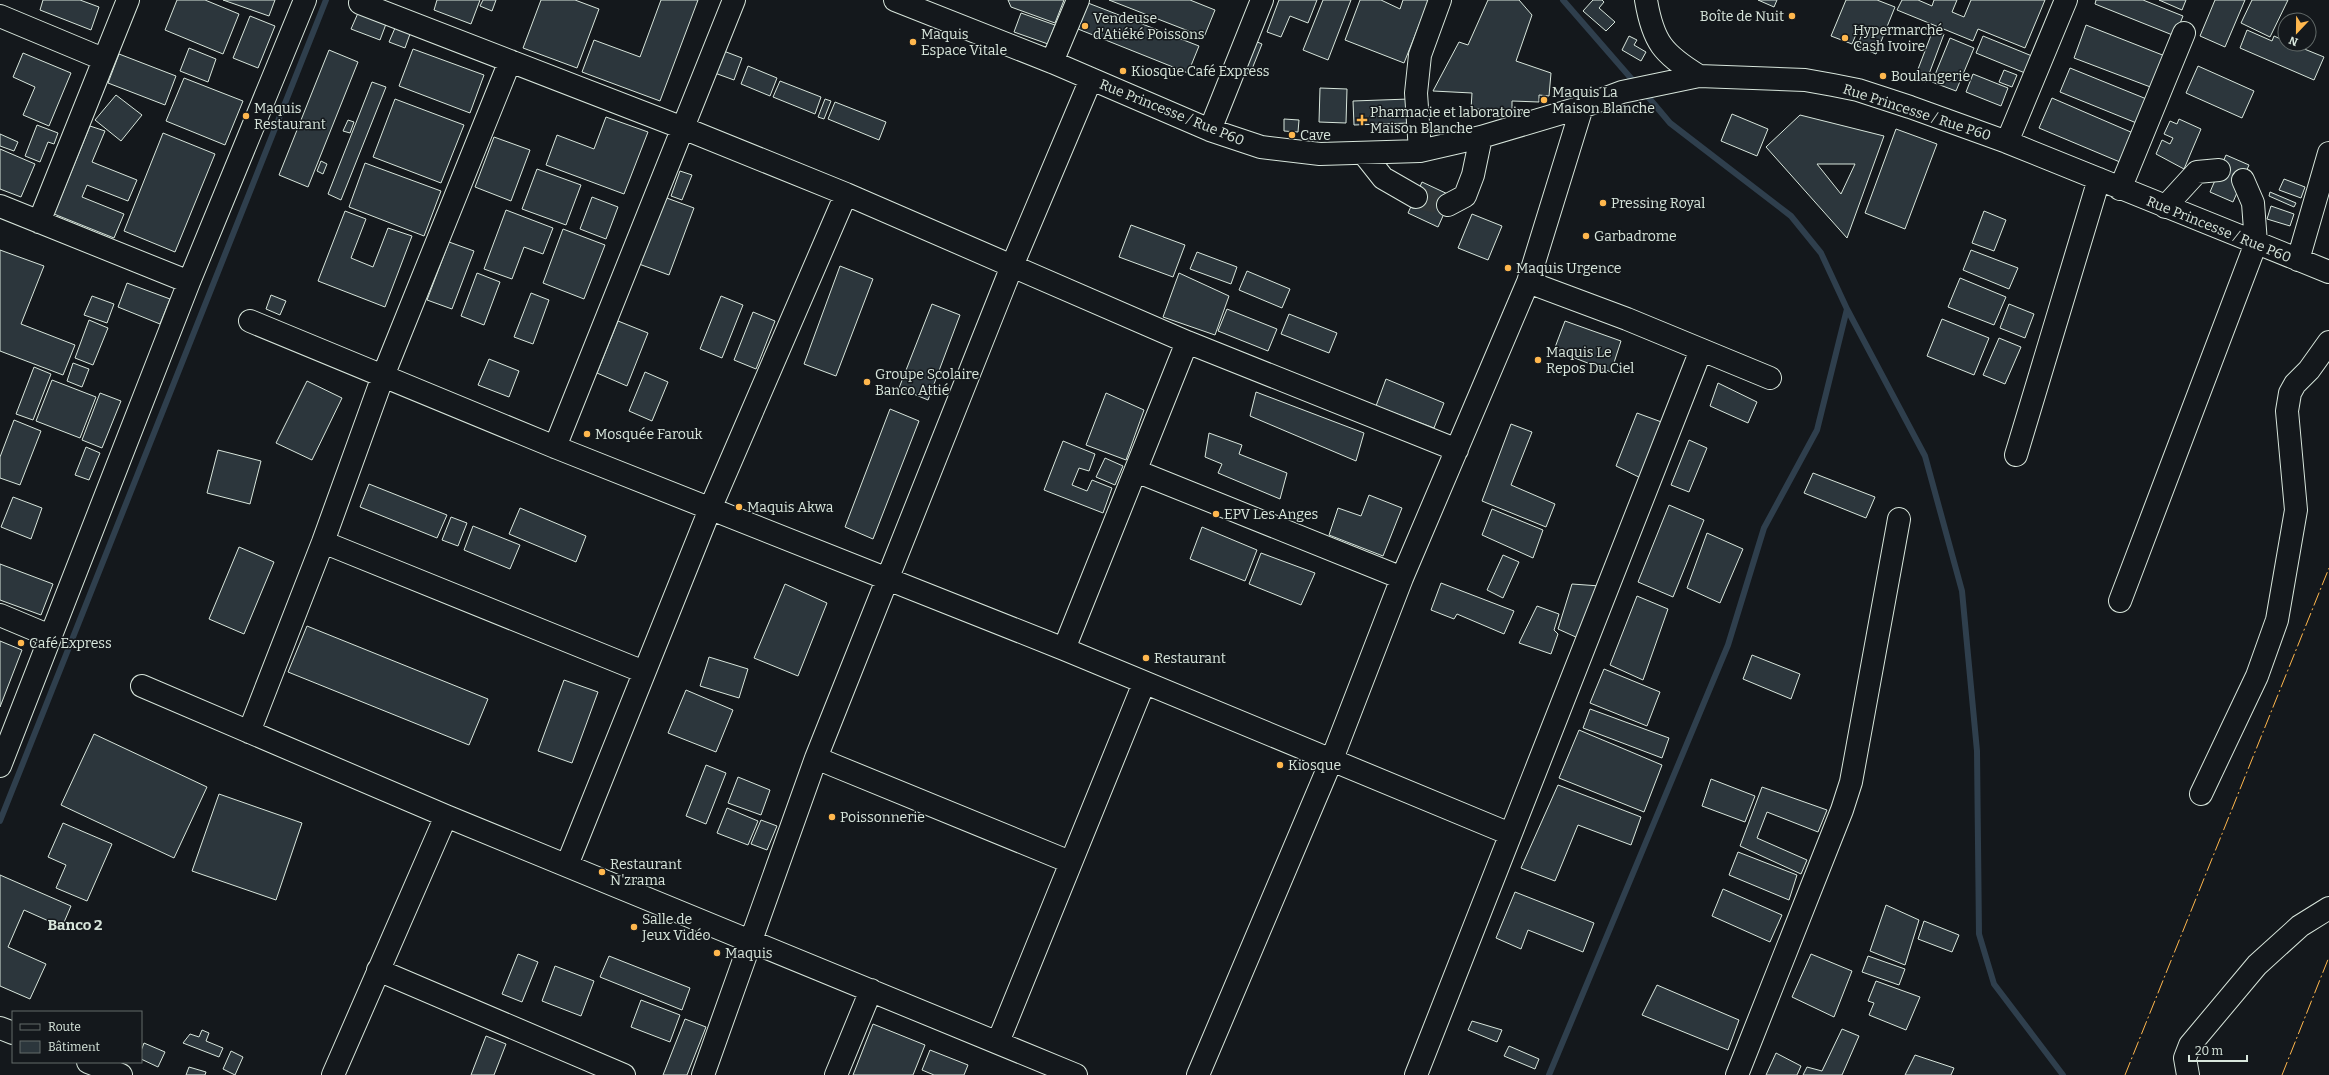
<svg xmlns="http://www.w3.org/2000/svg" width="2329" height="1075" font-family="Bitter,serif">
  <rect width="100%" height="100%" fill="#14181c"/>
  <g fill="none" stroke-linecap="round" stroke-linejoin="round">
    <!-- stream -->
    <path stroke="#2f3f4d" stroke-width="6" d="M1563 0 1636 84
      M1847 309 1925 456 1962 591 1977 751 1979 934 1994 984 2063 1075
      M0 821 326 0
      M1549 1075 1728 645 1764 528 1817 430 1847 309 1821 253 1791 216 1670 123 1644 92"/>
  </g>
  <!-- building -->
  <path fill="#2c363c" stroke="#d8e6dc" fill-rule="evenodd" d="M43 0H80L99 7 91 30 40 10Z
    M177 0H205L239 14 223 54 165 30Z
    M223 0H275L269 16Z
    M437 0H480L471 24 434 10Z
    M483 0H496L492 11 480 6Z
    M541 0H575L599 9 577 68 523 48Z
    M661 0H698L660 101 582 72 594 40 640 57Z
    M1008 0H1064L1055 23 1011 7Z
    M1109 0H1190L1215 10 1204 37Z
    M1279 0H1317L1308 23 1290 16 1281 37 1267 32Z
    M1323 0H1351L1328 60 1303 50Z
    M1360 0H1381L1400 9 1403 0H1429L1404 63 1345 40Z
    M1488 0H1519L1532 15 1516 61 1551 73 1549 96 1539 95V102L1512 101V110L1471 109 1472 93 1433 91 1459 42 1468 45Z
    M1593 0H1602L1604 2 1599 8 1615 22 1606 31 1583 11Z
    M1758 0H1777L1774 7Z
    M1846 0H1877L1895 7 1876 54 1857 46 1865 27 1860 25 1852 44 1831 36Z
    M1902 0H1918L1932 6 1934 0H1957L1952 12 1964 17 1971 0H2045L2025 48 1978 29 1973 41 1897 10Z
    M2096 0H2143L2183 16 2175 36 2095 4Z
    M2159 0H2186L2182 10Z
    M2215 0H2245L2225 47 2200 36Z
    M2252 0H2288L2270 37 2241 23Z
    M1088 3 1199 46 1188 73 1078 29Z
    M358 13 386 24 380 40 351 29Z
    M1021 13 1055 25 1048 44 1014 32Z
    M250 16 275 26 258 68 233 58Z
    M2086 25 2165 56 2153 88 2074 58Z
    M395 28 410 34 405 48 389 42Z
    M1933 30 1944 34 1926 82 1915 77Z
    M2247 30 2272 41 2274 36 2285 41V44H2292L2324 57 2314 80 2240 48Z
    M1629 36 1637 40 1634 45 1646 52 1641 61 1622 50Z
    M1983 36 2032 56 2025 73 1976 53Z
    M1950 38 1974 48 1956 91 1932 82Z
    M1255 41 1262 44 1250 74 1243 72Z
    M189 48 216 59 208 82 180 71Z
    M413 49 484 75 470 113 399 86Z
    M329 50 358 62 308 187 279 175Z
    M721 50 742 58 734 80 712 72Z
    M23 53 71 73 49 126 23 115 35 87 13 77Z
    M119 54 176 76 165 105 108 83Z
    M748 66 777 78 770 96 741 84Z
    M2198 66 2254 91 2242 118 2186 93Z
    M2070 68 2149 100 2139 124 2060 92Z
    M2004 70 2017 75 2012 87 1999 82Z
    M1973 74 2008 88 2001 106 1966 92Z
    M184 78 243 101 225 145 166 121Z
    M780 81 821 97 815 114 773 97Z
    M372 82 386 87 341 200 328 194Z
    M1320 88 1347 89 1346 123 1319 122Z
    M116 95 142 115 121 141 95 120Z
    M2052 98 2140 136 2127 165 2039 128Z
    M395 99 464 125 441 183 373 157Z
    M825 99 831 101 824 119 818 117Z
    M1409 99 1410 123 1354 125 1353 101Z
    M835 102 886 122 879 140 828 119Z
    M1732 114 1768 129 1757 156 1721 141Z
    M1800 115 1884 136 1847 238 1766 147ZM1817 164H1855L1841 194Z
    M606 117 648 132 624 194 546 165 557 135 594 149Z
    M1284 119 1299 120 1298 132 1284 131Z
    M2179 119 2201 129 2184 169 2156 154 2162 140 2170 144 2173 138 2164 134 2170 121 2177 124Z
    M348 120 354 122 350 133 343 131Z
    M37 125 58 133 54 144 48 142 40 162 25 156Z
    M90 126 105 131 92 162 137 180 128 201 87 185 82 197 124 214 114 238 54 214Z
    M1896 129 1937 144 1905 229 1865 213Z
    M163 133 215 154 175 252 124 231Z
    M0 134 18 142 14 151 0 146Z
    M494 137 530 150 511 201 475 187Z
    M0 149 35 164 21 197 0 189Z
    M2226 155 2249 165 2233 202 2210 192Z
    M321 161 327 164 323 174 317 171Z
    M365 163 441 191 424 236 349 207Z
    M537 169 581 185 566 225 522 209Z
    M680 171 692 175 682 200 671 196Z
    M2284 179 2305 187 2301 198 2279 190Z
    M1422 182 1452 196 1438 227 1408 213Z
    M2270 192 2296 203 2294 207 2269 196Z
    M592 197 618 207 606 239 580 229Z
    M664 197 694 208 669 275 639 264Z
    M2271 206 2294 214 2290 226 2267 219Z
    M506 210 553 228 543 254 524 247 512 279 484 269Z
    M345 211 366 219 351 258 373 267 388 228 412 236 385 307 318 281Z
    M1984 211 2006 220 1994 251 1972 243Z
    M1472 214 1502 226 1488 260 1458 248Z
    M1131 225 1185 245 1173 277 1119 257Z
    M563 229 605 245 584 299 543 283Z
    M449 242 474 251 452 309 427 300Z
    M0 250 44 266 21 324 75 345 63 375 0 351Z
    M1971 250 2018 268 2009 289 1963 270Z
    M1197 252 1237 267 1231 284 1190 269Z
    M840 266 873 279 836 376 804 364Z
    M1247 271 1290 289 1282 308 1239 290Z
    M477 273 500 282 484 325 461 316Z
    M1179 273 1229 296 1215 335 1163 317Z
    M1960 278 2006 297 1994 325 1948 307Z
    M127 283 170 299 160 324 118 307Z
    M531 293 549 300 533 344 514 337Z
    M271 295 286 301 280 315 266 309Z
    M92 296 114 304 107 323 84 315Z
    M721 296 743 305 722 358 700 349Z
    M932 304 960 315 928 400 899 388Z
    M2009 304 2034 314 2025 338 2000 328Z
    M1227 309 1277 329 1268 351 1218 331Z
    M753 312 775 321 756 369 734 360Z
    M1289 314 1337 333 1329 353 1281 334Z
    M1942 319 1989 338 1974 375 1927 356Z
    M89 320 108 328 93 365 75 358Z
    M618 321 648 333 627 386 597 373Z
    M1565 321 1621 341 1611 372 1554 350Z
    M1999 338 2021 347 2005 384 1983 375Z
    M489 359 519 371 509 397 478 385Z
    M73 363 89 369 82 387 67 381Z
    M34 367 51 374 33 420 16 414Z
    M645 372 668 382 652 421 629 411Z
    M1386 379 1444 403 1434 428 1376 406Z
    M52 380 96 397 80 438 36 421Z
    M307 381 342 398 312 460 276 443Z
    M1718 383 1757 402 1748 423 1710 406Z
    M1256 392 1364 433 1356 461 1250 416Z
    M100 393 121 401 102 448 82 440Z
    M1106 393 1144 410 1126 460 1086 445Z
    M890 409 919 421 873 539 845 527Z
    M1637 413 1667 424 1643 479 1616 466Z
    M14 420 41 431 20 485 0 478V457Z
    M1511 424 1532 432 1511 485 1555 504 1546 527 1482 501Z
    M1209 433 1242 445 1239 454 1287 473 1280 499 1218 473 1222 464 1205 457Z
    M1689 440 1707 448 1689 492 1671 485Z
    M1063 441 1095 454 1089 471 1079 468 1072 485 1087 491 1092 480 1112 488 1103 513 1044 490Z
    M86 447 100 453 89 480 75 475Z
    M218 450 261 461 250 504 207 493Z
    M1105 458 1123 466 1115 485 1096 477Z
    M1813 473 1875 497 1866 518 1804 493Z
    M369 484 447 515 437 538 360 507Z
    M1369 495 1402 508 1383 556 1329 535 1338 508 1361 516Z
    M13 497 42 508 31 539 1 527Z
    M1669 505 1704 520 1673 597 1638 582Z
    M520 508 586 536 576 562 509 534Z
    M1492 509 1543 530 1533 558 1482 535Z
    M451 517 467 523 458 546 442 540Z
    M473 526 520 545 510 569 464 550Z
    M1202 527 1257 550 1245 581 1190 559Z
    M1707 533 1743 549 1720 603 1687 588Z
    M239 547 274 562 244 634 209 619Z
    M1261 553 1315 573 1301 605 1249 584Z
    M1503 555 1519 562 1503 598 1487 590Z
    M0 564 53 584 41 615 0 600Z
    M1441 583 1514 611 1504 634 1457 614 1454 619 1431 610Z
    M785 584 827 603 798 676 754 658Z
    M1572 584 1600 586 1578 638 1558 629Z
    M1637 596 1668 609 1643 680 1610 665Z
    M1537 606 1559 614 1554 630 1558 634 1551 654 1519 643Z
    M307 626 488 699 469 745 288 672Z
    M0 641 22 650 0 707Z
    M1752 655 1800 674 1791 699 1743 679Z
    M709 657 748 669 739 698 700 686Z
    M1604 669 1660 692 1647 726 1590 703Z
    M564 680 598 692 572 763 538 751Z
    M686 690 733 710 716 752 668 733Z
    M1590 709 1669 738 1662 758 1583 728Z
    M1579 730 1662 765 1644 812 1559 778Z
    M94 734 207 787 174 858 61 805Z
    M706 765 726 773 706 824 686 816Z
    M738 777 770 790 761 815 728 803Z
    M1711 779 1755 796 1745 822 1702 806Z
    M1558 785 1641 817 1631 845 1578 825 1555 881 1521 868Z
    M1762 787 1827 810 1818 832 1767 812 1757 838 1807 860 1801 874 1740 846Z
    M219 794 302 823 276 900 192 871Z
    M727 808 758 821 748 845 717 833Z
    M761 820 777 826 767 850 751 844Z
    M63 823 112 844 87 901 56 888 66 865 48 857Z
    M1738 852 1797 875 1789 900 1729 875Z
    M0 875 71 906 62 927 24 910 8 947 46 964 30 999 0 986Z
    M1723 889 1782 915 1770 942 1712 916Z
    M1515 892 1594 923 1583 952 1528 930 1521 949 1496 938Z
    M1886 905 1919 920 1905 965 1870 951Z
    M1924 921 1959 935 1952 952 1918 939Z
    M518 954 538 962 522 1002 502 994Z
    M1811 954 1852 971 1834 1017 1792 997Z
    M609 956 690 988 682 1010 600 977Z
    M1868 956 1905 969 1899 985 1862 972Z
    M555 966 594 981 581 1016 542 1001Z
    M1876 981 1920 997 1906 1030 1869 1015 1874 1003 1868 1001Z
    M1657 985 1739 1020 1728 1050 1642 1015Z
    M641 1000 680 1015 670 1042 631 1027Z
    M685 1019 706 1027 687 1075H663Z
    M1472 1021 1502 1030 1497 1042 1468 1030Z
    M873 1024 925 1045 913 1075H853Z
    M1842 1029 1859 1036 1842 1075H1803L1807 1067 1822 1071Z
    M202 1030 209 1033 206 1041 223 1048 219 1057 183 1043 190 1034 199 1037Z
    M486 1036 506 1044 494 1075H471Z
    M144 1043 165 1052 158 1067 141 1059V1051Z
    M1509 1046 1539 1059 1535 1069 1504 1056Z
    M930 1050 968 1065 964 1075H934L922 1070Z
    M231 1051 243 1057 235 1075 223 1069Z
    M1776 1053 1801 1066 1797 1075H1766Z
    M1915 1055 1954 1068 1951 1075H1905Z
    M189 1067 206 1072 205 1075H186Z"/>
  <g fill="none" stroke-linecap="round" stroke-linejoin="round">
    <!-- minor-tunnel -->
    <path stroke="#313739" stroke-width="22" stroke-dasharray="22 11" stroke-linecap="butt" d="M1416 197 1448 205"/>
    <defs>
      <path id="minor" d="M895 0 1052 62 1210 130 1261 147 1320 154 1420 151 1481 137 1582 107 1622 92 1699 76 1805 80 1833 85 1858 90 1910 107 2007 142 2329 272
        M1646 0C1653 42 1663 54 1699 76
        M360 3 683 128 846 194 1187 342 1457 450
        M0 16 103 59
        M1052 62 1078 0
        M1210 130 1262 0
        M2007 142 2066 0
        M1420 151 1416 93 1420 55 1440 0
        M1364 154 1383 178 1416 197
        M2120 189 2184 33
        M1448 205 1465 196 1473 175 1481 137
        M0 206 189 282
        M2165 207 2197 172 2219 170
        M39 222 128 0
        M2298 260 2329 153
        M1528 282 1627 319 1770 378
        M250 321 555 447 1064 649 1510 834
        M555 447 734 0
        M2016 455 2099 179
        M1136 471 1402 578
        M323 542 644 672
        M2120 601 2256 243 2253 203 2243 180
        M0 615 50 636
        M1064 649 1187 342
        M142 686 446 816 1076 1075
        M249 732 323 542 383 376 510 61
        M816 758 1070 862
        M0 766 189 282 305 0
        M2201 794 2257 676 2277 620 2296 510 2287 411 2290 393 2295 384 2309 370 2329 342
        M567 865 710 509 846 194
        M378 970 624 1075
        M0 1028 13 1033
        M998 1042 1144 683
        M88 1062 121 1075
        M333 1075 446 816
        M703 1075 816 758 1012 266 1091 79
        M836 1075 871 990
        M1198 1075 1332 759 1402 578 1528 282 1582 107
        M1416 1075 1701 350
        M1737 1075 1842 810 1851 782 1899 519
        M2188 1075 2185 1058 2190 1045 2257 965 2300 926 2329 908"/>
    </defs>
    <!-- minor casing -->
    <use href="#minor" stroke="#d8e6dc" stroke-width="24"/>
    <!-- minor -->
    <use href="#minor" stroke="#14181c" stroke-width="22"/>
    <!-- power -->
    <path stroke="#ffb74d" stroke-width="1" stroke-dasharray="14 3 2 3" stroke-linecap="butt" d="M2125 1075 2329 568
      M2282 1075 2329 957"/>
  </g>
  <!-- markers -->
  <g fill="#ffb74d" stroke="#14181c" stroke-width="1.5">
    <circle cx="1792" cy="16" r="4"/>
    <circle cx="1085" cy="26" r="4"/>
    <circle cx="1845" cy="38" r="4"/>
    <circle cx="913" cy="42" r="4"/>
    <circle cx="1123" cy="71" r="4"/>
    <circle cx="1883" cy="76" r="4"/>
    <circle cx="1544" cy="100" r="4"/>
    <circle cx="246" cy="116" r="4"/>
    <path d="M1360 114h4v4h4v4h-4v4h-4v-4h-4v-4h4z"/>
    <circle cx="1292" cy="135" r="4"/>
    <circle cx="1603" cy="203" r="4"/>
    <circle cx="1586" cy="236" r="4"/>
    <circle cx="1508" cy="268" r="4"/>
    <circle cx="1538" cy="360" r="4"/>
    <circle cx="867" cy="382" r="4"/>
    <circle cx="587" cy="434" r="4"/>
    <circle cx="739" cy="507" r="4"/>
    <circle cx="1216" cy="514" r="4"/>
    <circle cx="21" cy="643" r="4"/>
    <circle cx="1146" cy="658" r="4"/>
    <circle cx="1280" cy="765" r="4"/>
    <circle cx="832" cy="817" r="4"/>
    <circle cx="602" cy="872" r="4"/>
    <circle cx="634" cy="927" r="4"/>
    <circle cx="717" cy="953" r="4"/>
  </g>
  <g text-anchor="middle" stroke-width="3" stroke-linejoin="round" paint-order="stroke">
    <!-- poi labels -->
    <g font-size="14" fill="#d8e6dc" stroke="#14181c" text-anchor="start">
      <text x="1784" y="21" text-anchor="end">Boîte de Nuit</text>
      <text x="1093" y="23">Vendeuse<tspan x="1093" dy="16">d'Atiéké Poissons</tspan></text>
      <text x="1853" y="35">Hypermarché<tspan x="1853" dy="16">Cash Ivoire</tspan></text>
      <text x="921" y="39">Maquis<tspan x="921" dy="16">Espace Vitale</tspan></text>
      <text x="1131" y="76">Kiosque Café Express</text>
      <text x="1891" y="81">Boulangerie</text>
      <text x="1552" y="97">Maquis La<tspan x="1552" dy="16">Maison Blanche</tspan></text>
      <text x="254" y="113">Maquis<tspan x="254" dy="16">Restaurant</tspan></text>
      <text x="1370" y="117">Pharmacie et laboratoire<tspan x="1370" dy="16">Maison Blanche</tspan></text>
      <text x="1300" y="140">Cave</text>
      <text x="1611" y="208">Pressing Royal</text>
      <text x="1594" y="241">Garbadrome</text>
      <text x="1516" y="273">Maquis Urgence</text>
      <text x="1546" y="357">Maquis Le<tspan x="1546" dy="16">Repos Du Ciel</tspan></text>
      <text x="875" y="379">Groupe Scolaire<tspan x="875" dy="16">Banco Attié</tspan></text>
      <text x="595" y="439">Mosquée Farouk</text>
      <text x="747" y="512">Maquis Akwa</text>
      <text x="1224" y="519">EPV Les Anges</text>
      <text x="29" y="648">Café Express</text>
      <text x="1154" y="663">Restaurant</text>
      <text x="1288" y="770">Kiosque</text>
      <text x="840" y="822">Poissonnerie</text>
      <text x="610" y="869">Restaurant<tspan x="610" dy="16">N'zrama</tspan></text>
      <text x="642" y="924">Salle de<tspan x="642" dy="16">Jeux Vidéo</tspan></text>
      <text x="725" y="958">Maquis</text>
    </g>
    <!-- street labels -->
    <g font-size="14" fill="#d8e6dc" stroke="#14181c">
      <text transform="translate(1172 112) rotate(22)" y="5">Rue Princesse / Rue P60</text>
      <text transform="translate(1917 112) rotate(18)" y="5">Rue Princesse / Rue P60</text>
      <text transform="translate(2219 229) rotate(22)" y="5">Rue Princesse / Rue P60</text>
    </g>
    <!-- neighbourhood labels -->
    <g font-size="15" font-weight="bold" fill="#d8e6dc" stroke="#14181c">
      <text x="75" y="930">Banco 2</text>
    </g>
  </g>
  <!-- legend -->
  <rect x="12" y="1011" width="130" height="52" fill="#14181c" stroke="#626a69"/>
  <rect x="20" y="1024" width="20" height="6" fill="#14181c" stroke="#626a69"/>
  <text x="48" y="1031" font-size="12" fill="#d8e6dc">Route</text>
  <rect x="20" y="1041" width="20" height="12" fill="#2c363c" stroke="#626a69"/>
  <text x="48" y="1051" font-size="12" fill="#d8e6dc">Bâtiment</text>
  <!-- north arrow -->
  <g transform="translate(2297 32) rotate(202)"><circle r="19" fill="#14181c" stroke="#626a69"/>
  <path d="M0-3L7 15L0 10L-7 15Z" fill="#ffb74d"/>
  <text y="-6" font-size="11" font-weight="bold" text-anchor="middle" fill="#d8e6dc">N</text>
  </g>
  <!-- scale -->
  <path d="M2189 1055v6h58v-6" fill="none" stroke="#d8e6dc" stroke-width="2"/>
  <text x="2195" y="1055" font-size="12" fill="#d8e6dc" stroke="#14181c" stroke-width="3" paint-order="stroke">20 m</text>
</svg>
